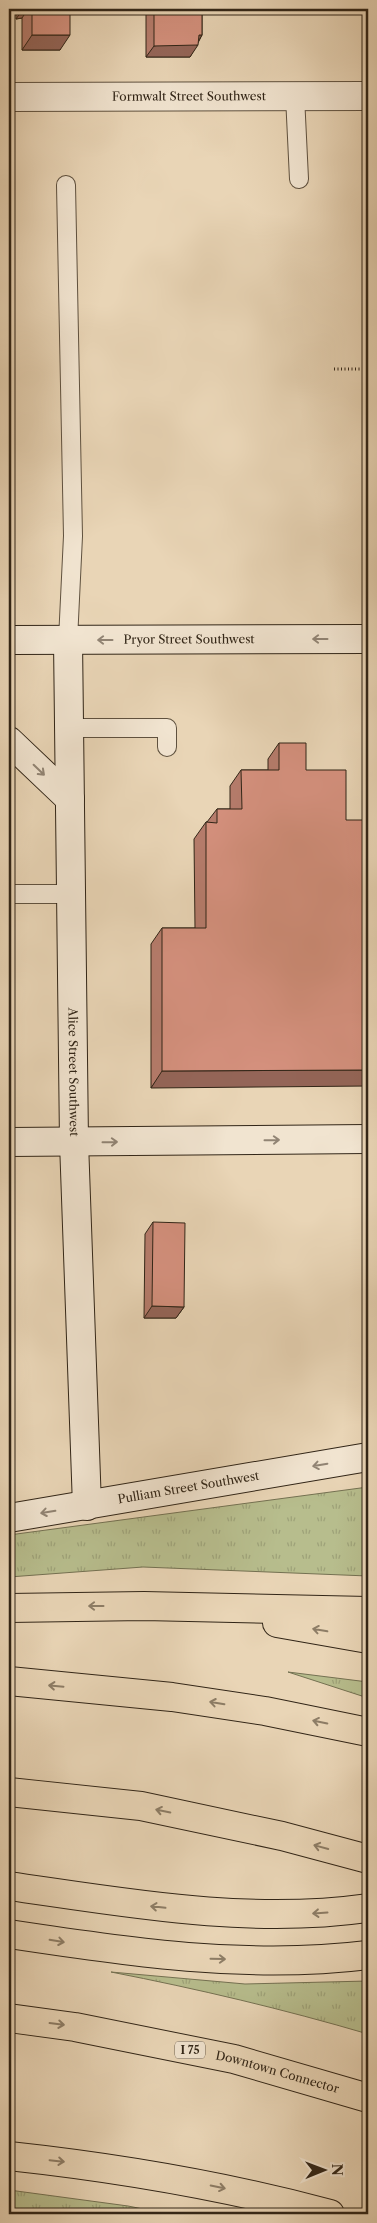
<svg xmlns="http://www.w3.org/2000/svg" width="377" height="2223" font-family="'Libre Caslon Text',serif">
  <defs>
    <pattern id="grass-tufts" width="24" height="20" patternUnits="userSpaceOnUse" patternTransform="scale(1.25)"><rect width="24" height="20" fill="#b7bd8d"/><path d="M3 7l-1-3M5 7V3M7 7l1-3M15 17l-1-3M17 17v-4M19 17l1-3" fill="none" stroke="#9ea279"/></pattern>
  </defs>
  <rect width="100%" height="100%" fill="#e9d5b6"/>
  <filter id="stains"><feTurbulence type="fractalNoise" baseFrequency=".004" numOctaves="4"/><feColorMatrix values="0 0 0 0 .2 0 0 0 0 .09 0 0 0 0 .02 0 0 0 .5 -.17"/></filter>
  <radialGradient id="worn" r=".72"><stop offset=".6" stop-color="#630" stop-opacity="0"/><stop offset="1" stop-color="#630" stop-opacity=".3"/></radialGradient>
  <!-- grass -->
  <path fill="url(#grass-tufts)" stroke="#747152" d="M368 1487V1576L143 1567 9 1577V1535Z
    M288 1672 368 1682V1698Z
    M111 1972 245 1984 368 1981V2034C283 2009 198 1989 111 1972Z
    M9 2190 128 2206 168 2214H9Z"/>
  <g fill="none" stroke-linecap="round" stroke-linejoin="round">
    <defs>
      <path id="service" d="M295 96 299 179
        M66 185 73 536 68 640
        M69 728H167V747
        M9 894H71"/>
      <g id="minor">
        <path id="s1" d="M9 97 368 96"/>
      </g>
      <g id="secondary">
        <path id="s2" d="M9 640 368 639"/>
        <path id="s3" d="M68 640 74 1142 87 1506"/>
        <path d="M9 741 70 799"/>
        <path d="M9 1142 368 1139"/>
        <path id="s4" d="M9 1518 368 1457"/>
      </g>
      <g id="motorway">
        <path d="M9 1608 144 1606 368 1611"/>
        <path d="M277 1623 368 1639"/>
        <path d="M9 1681 172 1697 265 1711 368 1732"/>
        <path d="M9 1792 141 1806 282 1836 368 1859"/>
        <path d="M9 1886C128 1903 248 1925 368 1908"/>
        <path d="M9 1934C128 1952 247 1970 368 1955"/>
        <path id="s5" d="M9 2018 75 2027 234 2059 368 2098"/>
        <path d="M9 2156C120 2168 222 2185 330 2214"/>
      </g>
    </defs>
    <!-- service casing -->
    <use href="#service" stroke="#5f513f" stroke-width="20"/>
    <!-- minor casing -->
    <use href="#minor" stroke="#5f513f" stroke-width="30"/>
    <!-- secondary casing -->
    <use href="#secondary" stroke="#312517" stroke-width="30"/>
    <!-- motorway casing -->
    <use href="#motorway" stroke="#312517" stroke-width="30"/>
    <!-- path -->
    <path stroke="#312517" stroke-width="3" stroke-dasharray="1 2.5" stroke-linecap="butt" d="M334 369H368"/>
    <!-- service -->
    <use href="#service" stroke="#f1e4d0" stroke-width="18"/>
    <!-- minor -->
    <use href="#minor" stroke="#f1e4d0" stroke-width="28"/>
    <!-- secondary -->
    <use href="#secondary" stroke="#f1e4d0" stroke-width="28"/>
    <!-- motorway -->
    <use href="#motorway" stroke="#e9d5b6" stroke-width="28"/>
  </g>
  <!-- wall -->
  <path fill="#b67c6c" stroke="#312517" d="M16 9H70L60 50H22V18L16 19Z
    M146 9H202V35L199 41 190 57H146Z
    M279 743 306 770 346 820 151 1088V944L162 928H195L194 839 206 822H207L217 809H230V786L241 770H268V759Z
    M153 1222 184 1307 176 1318H144L145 1234Z"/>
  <!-- shaded-wall -->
  <path fill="#946558" stroke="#312517" d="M23 9H28L22 18 16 19Z
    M32 35H70L60 50H22Z
    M199 35H202L196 45H198L190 57H146L154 46Z
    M368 1070V1086L151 1088 162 1071Z
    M152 1306 184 1307 176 1318H144Z"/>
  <!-- building -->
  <path fill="#d4907d" stroke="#312517" d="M32 9H70V35H32Z
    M154 9H202V35H199L198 45 154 46Z
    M279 743H306V770H346V820H368V1070L162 1071V928H206V822L217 823V809H242L241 770H279Z
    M153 1222 185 1223 184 1307 152 1306Z"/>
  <!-- one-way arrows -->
  <defs><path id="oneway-shaft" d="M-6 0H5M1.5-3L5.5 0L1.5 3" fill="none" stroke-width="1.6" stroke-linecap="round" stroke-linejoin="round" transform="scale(1.25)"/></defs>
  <g stroke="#918474">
    <use href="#oneway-shaft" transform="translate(320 639) rotate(180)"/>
    <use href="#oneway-shaft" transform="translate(105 640) rotate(180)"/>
    <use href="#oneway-shaft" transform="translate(39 770) rotate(44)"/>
    <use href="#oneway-shaft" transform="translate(272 1140) rotate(-1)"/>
    <use href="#oneway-shaft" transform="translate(110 1142) rotate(-1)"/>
    <use href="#oneway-shaft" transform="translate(320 1465) rotate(170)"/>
    <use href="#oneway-shaft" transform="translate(48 1512) rotate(171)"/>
  </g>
  <g stroke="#8d7d66">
    <use href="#oneway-shaft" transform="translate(96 1606) rotate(-180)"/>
    <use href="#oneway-shaft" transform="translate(320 1630) rotate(-170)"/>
    <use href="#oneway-shaft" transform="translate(56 1686) rotate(-175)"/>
    <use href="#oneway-shaft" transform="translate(217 1703) rotate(-171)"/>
    <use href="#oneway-shaft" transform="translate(320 1722) rotate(-168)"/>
    <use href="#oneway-shaft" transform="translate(163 1811) rotate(-168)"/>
    <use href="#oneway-shaft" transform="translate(321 1847) rotate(-165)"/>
    <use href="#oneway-shaft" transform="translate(158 1907) rotate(-174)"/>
    <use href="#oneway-shaft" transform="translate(320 1913) rotate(176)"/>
    <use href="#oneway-shaft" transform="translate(57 1941) rotate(9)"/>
    <use href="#oneway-shaft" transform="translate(218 1959) rotate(1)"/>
    <use href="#oneway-shaft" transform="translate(57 2024) rotate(7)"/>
    <use href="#oneway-shaft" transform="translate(57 2161) rotate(6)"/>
    <use href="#oneway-shaft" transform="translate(218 2187) rotate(12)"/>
  </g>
  <g text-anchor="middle" stroke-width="5" stroke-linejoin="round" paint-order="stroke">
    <!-- shield labels -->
    <rect fill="#f1e4d0" stroke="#6b5e4e" stroke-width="1" x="175" y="2041.5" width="30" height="17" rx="4"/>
    <g font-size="11" font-weight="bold" fill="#312517">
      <text x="190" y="2054">I 75</text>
    </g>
    <!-- street labels -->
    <g font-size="12" fill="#312517" stroke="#f1e4d0">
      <text dy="4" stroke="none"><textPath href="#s1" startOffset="180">Formwalt Street Southwest</textPath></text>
      <text dy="4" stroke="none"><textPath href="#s2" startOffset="180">Pryor Street Southwest</textPath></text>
      <text dy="4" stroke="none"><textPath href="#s3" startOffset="432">Alice Street Southwest</textPath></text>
      <text dy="4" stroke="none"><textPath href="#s4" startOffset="182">Pulliam Street Southwest</textPath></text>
      <text dy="4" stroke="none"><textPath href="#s5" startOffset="274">Downtown Connector</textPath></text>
    </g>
  </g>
  <!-- margin -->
  <rect width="377" height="2223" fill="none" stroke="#e9d5b6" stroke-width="30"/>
  <rect x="10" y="10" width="357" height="2203" fill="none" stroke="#312517" stroke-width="2.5"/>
  <rect x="15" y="15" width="347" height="2193" fill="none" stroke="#312517"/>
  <!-- north arrow -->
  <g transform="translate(324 2170) rotate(89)" stroke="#f1e4d0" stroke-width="4" paint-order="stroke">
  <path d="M0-4L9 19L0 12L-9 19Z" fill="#312517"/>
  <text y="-8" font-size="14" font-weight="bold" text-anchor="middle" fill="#312517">N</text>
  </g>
  <rect width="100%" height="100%" filter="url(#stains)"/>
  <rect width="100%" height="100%" fill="url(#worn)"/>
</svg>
